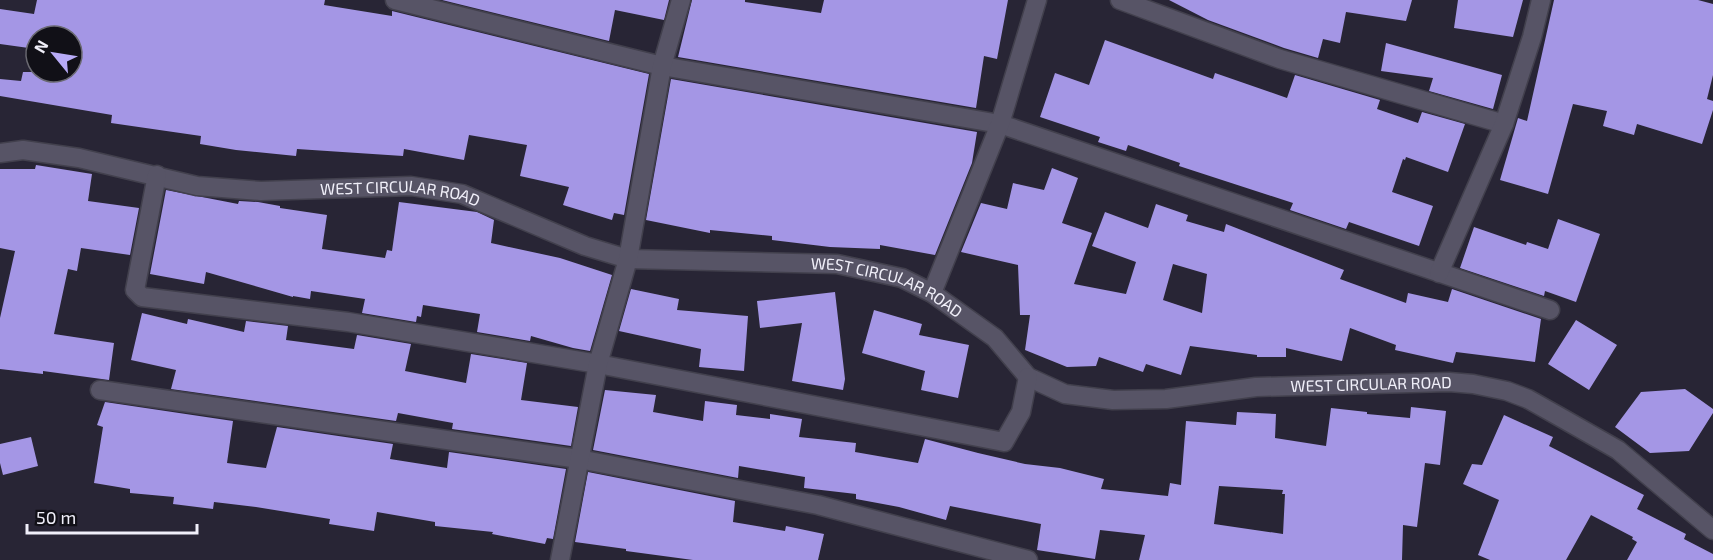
<svg xmlns="http://www.w3.org/2000/svg" width="1713" height="560" font-family="'Exo 2',sans-serif">
  <rect width="100%" height="100%" fill="#282535"/>
  <!-- building -->
  <path fill="#a496e5" fill-rule="evenodd" d="M37 0H325L324 5 392 16V11L649 74 624 215 614 213 612 220 563 205 569 187 520 176 527 145 469 135 464 160 404 149 403 156 297 149 296 156 236 150 200 144 201 136 111 123 112 115 0 96V79L21 81 23 72H72V36H36V49L0 44V9L34 14Z
    M442 0H669L664 20 615 10 609 41Z
    M692 0H745V2L821 13 824 0H1008L997 59 984 56 976 108 678 57Z
    M1169 0H1412L1406 21 1346 12 1340 43 1323 39 1318 58 1284 48 1208 20Z
    M1458 0H1523L1513 37 1454 28Z
    M1554 0H1698L1713 4V75L1707 99 1713 101V110L1702 144 1637 124 1634 135 1603 126 1607 111 1573 104 1548 194 1500 180 1518 118 1527 121Z
    M1105 40 1213 79 1215 73 1287 98 1295 75 1380 100 1377 109 1418 123 1422 112 1465 124 1448 172 1406 157 1405 160 1403 159 1392 192 1433 206 1419 246 1349 222 1346 229 1290 210 1293 203 1179 166 1180 163 1128 145 1126 151 1098 142 1100 137 1040 117 1055 73 1089 85Z
    M1386 43 1502 75 1493 109 1429 91 1433 78 1381 71Z
    M671 79 977 132 972 163 935 255 880 245V249L830 247 772 240V236L710 230V233L646 220Z
    M36 165 92 174 88 201 139 208 130 255 81 248 77 271 68 269 54 334 114 343 109 380 43 371V374L0 369V318L15 251 0 248V169H35Z
    M1052 168 1078 178 1062 223 1092 233 1074 284 1126 294 1136 262 1092 246 1105 212 1148 228 1156 204 1188 215 1186 221 1224 232 1226 224 1344 270 1340 279 1406 303 1408 293 1448 302 1452 289 1541 319 1535 362 1456 352 1453 363 1395 350 1396 345 1350 328 1342 361 1286 348V357H1257V355L1190 346 1181 375 1146 364 1143 372 1099 357 1096 366 1067 367 1025 350 1030 315H1020L1018 265 961 252 981 203 1007 209 1013 183 1044 190ZM1173 264 1207 274 1202 313 1163 300Z
    M166 190 238 204 239 201 258 202 280 206V208L327 215 322 249 385 258 387 250 392 251 399 202 477 212 494 220 491 243 560 258 612 275 590 351 573 348 531 336 530 341 477 332 480 314 423 305 421 317 417 316 416 322 362 313 365 299 311 291 310 299 293 296V297L206 272 204 284 150 274Z
    M1558 219 1600 234 1576 302 1545 291 1544 296 1460 268 1474 227 1526 245 1527 242 1548 249Z
    M631 289 679 299 677 310 748 316 744 371 699 367 701 349 619 331Z
    M835 292 845 379 843 390 792 381 802 323 760 328 757 301Z
    M874 310 922 324 919 335 969 345 958 398 921 390 925 371 862 353Z
    M142 313 187 324 188 319 244 332 246 321 288 326 286 340 354 349 357 335 411 344 405 371 466 383 471 354 527 363 521 400 578 407 571 446 452 429 453 423 398 413 396 421 171 389 176 370 131 360Z
    M1576 320 1617 345 1589 390 1548 364Z
    M1685 389 1713 409V413L1689 451 1650 453 1615 427 1641 392Z
    M605 390 656 395 653 412 703 421 705 401 737 405 736 415 770 419V414L802 419 799 437 856 443 855 452 918 463 925 439 978 453 1025 464 1060 468 1104 479 1101 489 1168 496 1170 483 1181 485 1186 421 1236 425 1237 412 1276 414 1275 438 1326 446 1331 408 1367 412V414L1410 418 1411 407 1446 411 1440 465 1425 463 1417 527 1403 525 1402 560H1139L1145 535 1100 530 1095 559 1037 550 1041 524 950 506 946 520 899 507 856 499V494L804 488 805 477 739 466 738 478 593 450ZM1219 486 1283 490 1282 494H1285L1283 534 1214 524Z
    M105 402 233 421 227 463 266 468 277 427 393 444 390 459 447 468 449 452 566 469 553 539 547 538 545 544 492 534 493 532 435 526V522L377 512 374 531 329 524 330 519 256 507 214 502 213 509 173 504 174 497 130 493V489L94 483 103 427 97 425Z
    M1504 415 1553 437 1549 446 1644 495 1637 509 1686 534 1684 539 1713 554V560H1627L1637 542 1632 539 1633 537 1591 515 1566 560H1490L1478 555 1499 500 1463 484 1472 464 1482 465Z
    M31 437 38 466 3 475 0 463V444Z
    M588 472 735 501 733 522 785 531 786 526 824 534 818 560H693L626 551V549L575 542Z"/>
  <g fill="none" stroke-linecap="round" stroke-linejoin="round">
    <defs>
      <g id="minor">
        <path d="M395 0 662 66 1000 124 1550 310"/>
        <path d="M1120 0 1280 59 1504 124"/>
        <path id="s1" d="M0 153 23 150 79 158 197 186 261 191 411 186 462 194 585 246 628 259 837 264 902 278 932 293 995 338 1028 377 1065 394 1113 400 1166 399 1256 387 1449 382 1473 384 1507 391 1528 399 1560 417 1618 450 1713 530"/>
        <path d="M157 175 135 290 142 297 348 322 598 364 1004 442 1021 412 1028 377"/>
        <path d="M1439 273 1504 124 1532 37 1541 0"/>
        <path d="M932 293 1000 124 1037 0"/>
        <path d="M100 390 579 459 818 505 1028 560"/>
        <path d="M560 560 598 364 628 259 662 66 681 0"/>
      </g>
    </defs>
    <!-- minor casing -->
    <use href="#minor" stroke="#42404d" stroke-width="21"/>
    <!-- minor -->
    <use href="#minor" stroke="#575466" stroke-width="18"/>
  </g>
  <g text-anchor="middle" stroke-width="6" stroke-linejoin="round" paint-order="stroke">
    <!-- street labels -->
    <g font-size="16" fill="#f0eff9" stroke="#111017">
      <text dy="6" stroke="none"><textPath href="#s1" startOffset="405">WEST CIRCULAR ROAD</textPath></text>
      <text dy="6" stroke="none"><textPath href="#s1" startOffset="909">WEST CIRCULAR ROAD</textPath></text>
      <text dy="6" stroke="none"><textPath href="#s1" startOffset="1431">WEST CIRCULAR ROAD</textPath></text>
    </g>
  </g>
  <!-- north arrow -->
  <g transform="translate(54 54) rotate(300)"><circle r="28" fill="#111017" stroke="#6a6971" stroke-width="1.5"/>
  <path d="M0-4.5L10 22L0 15L-10 22Z" fill="#b8abf7"/>
  <text y="-9" font-size="16" font-weight="bold" text-anchor="middle" fill="#f0eff9">N</text>
  </g>
  <!-- scale -->
  <path d="M27 524v9h170v-9" fill="none" stroke="#f0eff9" stroke-width="3"/>
  <text x="36" y="524" font-size="18" fill="#f0eff9" stroke="#111017" stroke-width="4.5" paint-order="stroke">50 m</text>
</svg>
